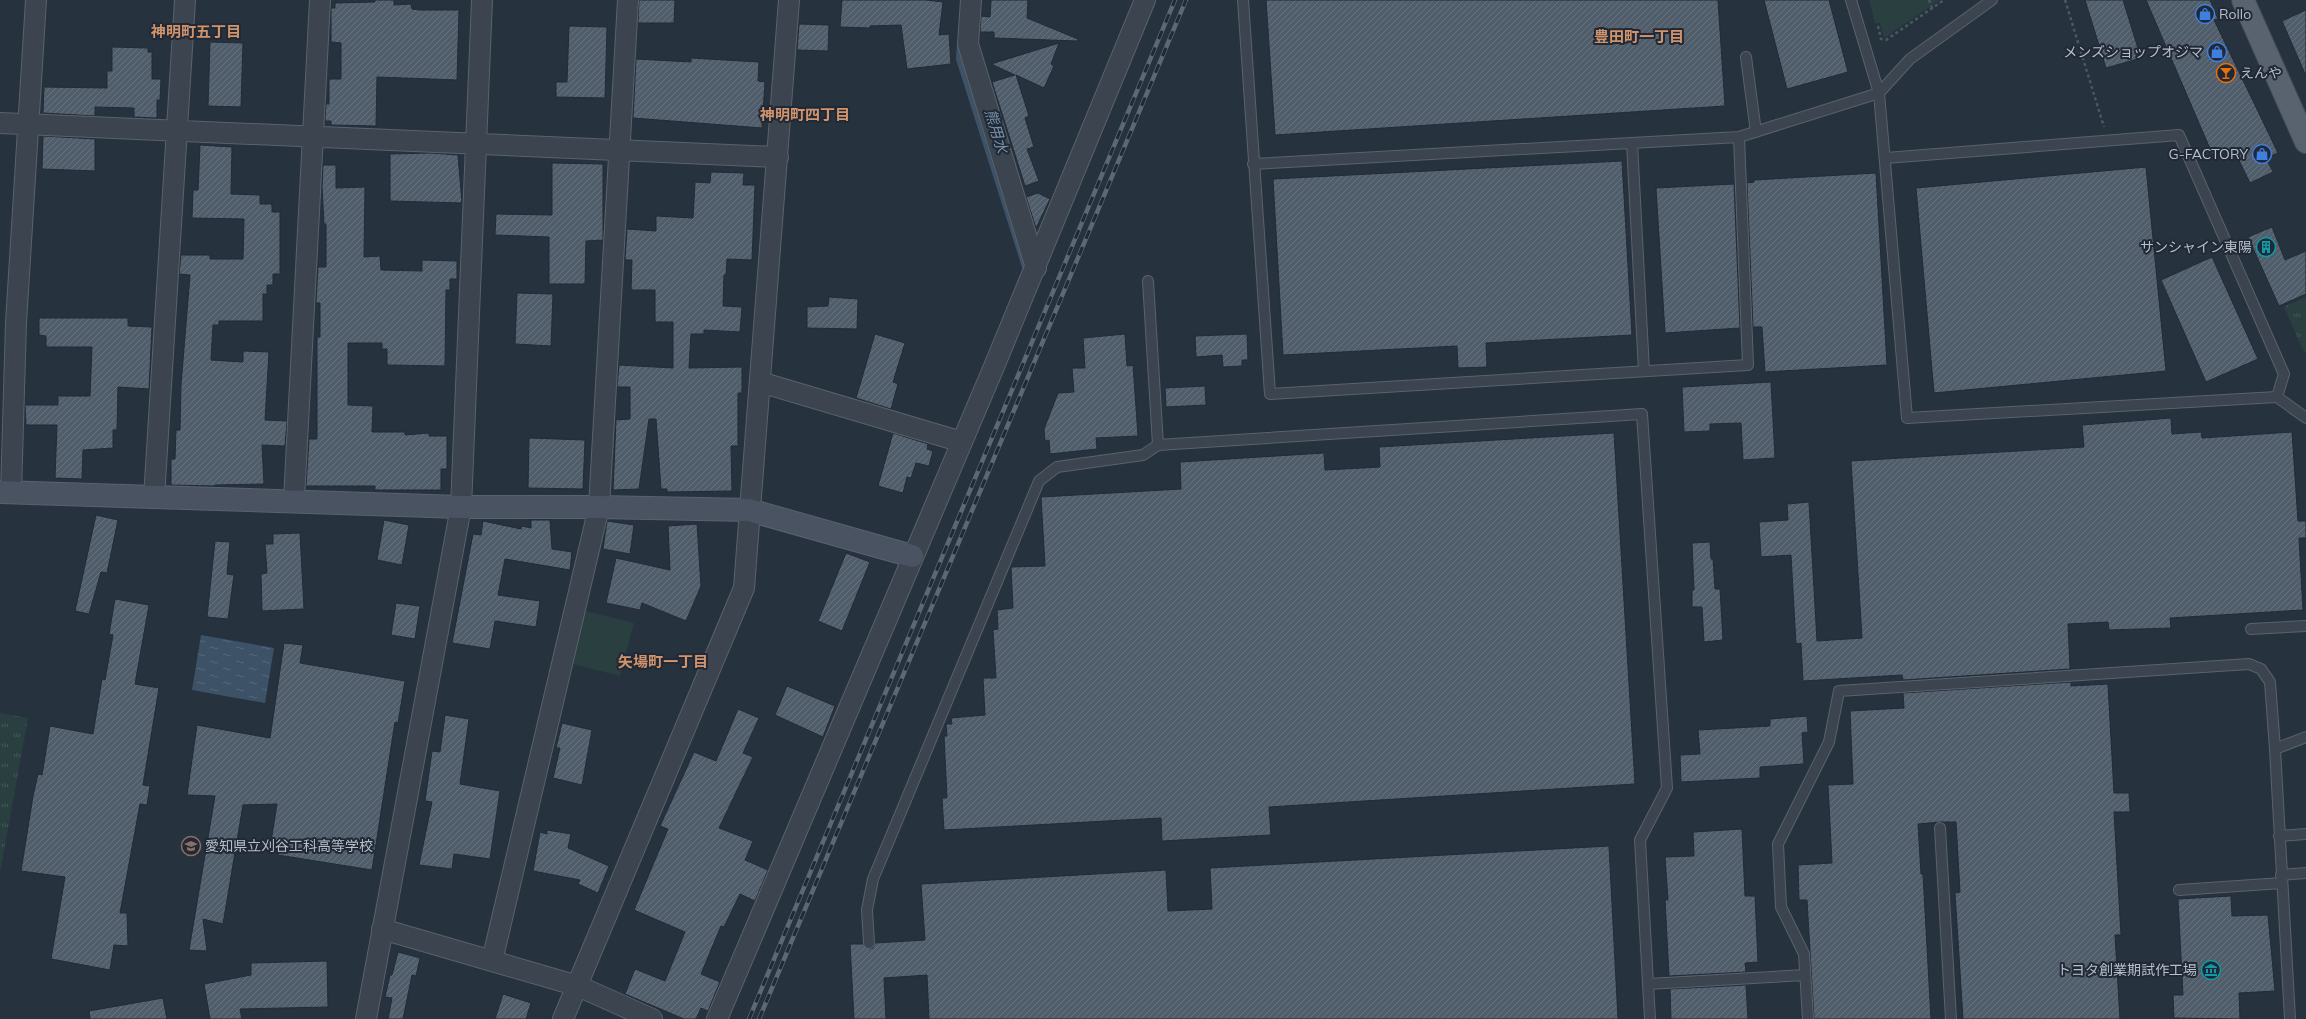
<svg xmlns="http://www.w3.org/2000/svg" width="2306" height="1019" font-family="Mulish,'Noto Sans JP',sans-serif">
  <defs>
    <pattern id="park-tufts" width="24" height="20" patternUnits="userSpaceOnUse"><rect width="24" height="20" fill="#293f40"/><path d="M3 7l-1-3M5 7V3M7 7l1-3M15 17l-1-3M17 17v-4M19 17l1-3" fill="none" stroke="#46595a"/></pattern>
    <pattern id="water-ripples" width="26" height="14" patternUnits="userSpaceOnUse"><rect width="26" height="14" fill="#3d5167"/><path d="M2 4q2-2 4 0t4 0M15 11q2-2 4 0t4 0" fill="none" stroke="#57687b"/></pattern>
    <pattern id="building-hatch" width="6" height="6" patternUnits="userSpaceOnUse"><rect width="6" height="6" fill="#505d6a"/><path d="M-1 1l2-2M0 6l6-6M5 7l2-2" fill="none" stroke="#67727e"/></pattern>
  </defs>
  <rect width="100%" height="100%" fill="#27323f"/>
  <!-- green -->
  <path fill="#293f40" d="M1869 0H1940L1884 38 1880 23H1875Z
    M583 610 634 623 620 676 569 663Z"/>
  <!-- park -->
  <path fill="url(#park-tufts)" d="M2306 297V352H2304L2284 307Z
    M0 713 28 718 0 873Z"/>
  <!-- water -->
  <path fill="url(#water-ripples)" d="M201 635 274 648 265 703 192 690Z"/>
  <g fill="none" stroke-linecap="round" stroke-linejoin="round">
    <!-- stream -->
    <path stroke="#3d5167" stroke-width="6" d="M960 43 959 59 1025 267"/>
  </g>
  <!-- building -->
  <path fill="url(#building-hatch)" stroke="#222b37" d="M375 0H394V5L411 4 412 9 420 10H459L457 80 377 77 376 126 331 125V121H325L326 104H329V79H341V43L331 42V8H335V3L375 2Z
    M639 0H675L674 23H638Z
    M842 0H926L943 2 939 35 949 34 951 64 907 69 901 25 870 26V28L840 27Z
    M991 0H1028L1027 18 1078 39 1077 41 994 38V32H980L981 16 990 17Z
    M1266 0H1718L1725 106 1275 135Z
    M1764 0H1829L1848 72 1787 89Z
    M2085 0H2123L2141 58 2106 68Z
    M2146 0H2210L2218 19 2214 20 2278 153 2266 158 2273 172 2250 183 2233 148 2214 158Z
    M2306 10V76L2282 21Z
    M799 24 829 25 828 51 797 50Z
    M569 26 607 27 605 98 556 97V82H567Z
    M210 42 243 43 241 107 208 106Z
    M1059 43 1051 64 1054 66 1044 88 1016 75 1029 116 1025 118 1034 147 1027 149 1039 181 1025 186 992 82 1015 75 991 64Z
    M112 47 148 48V52H152V79H161L160 100H157V118L134 117V108L95 107V116L43 113 44 87 107 88V71H112Z
    M691 58 759 62 758 81 765 82 762 128 633 118 636 59 691 62Z
    M43 136 95 139V171L42 169Z
    M200 145 232 147 231 194 260 195V204H272V212H280V274H273V285H267V294H263V321H219V325H213L211 360 243 362V351L269 352 265 420 287 421 285 446 262 445 264 484 215 485V486L171 485V459H175L176 430H180L181 385 190 275 179 274 181 255H210V259H243L244 219 192 218 193 190H198Z
    M431 153 458 155 462 203 390 201V154Z
    M1622 161 1632 335 1486 343 1487 367 1458 368 1457 346 1283 355 1273 179Z
    M552 163 603 164V240L586 241 585 284H549V237L495 235 496 214 552 215Z
    M323 165H336V188L365 187 364 257 380 256 381 270 422 271V260L457 261V279H450V290H446L445 366 387 365V349H382V343H348V405L373 406 372 432H405V435L429 433V436H447V469H441V490H375V486H306L309 439H317V337H320V303H316L318 267H326V224H324L322 187Z
    M2146 167 2166 371 1934 393 1916 188Z
    M711 172 744 173 743 185H755L752 260 727 259 726 275H724L723 306 742 307 740 332 704 330V334H691L689 368 742 367V393H738V446H731L732 491 667 492V489H661L656 419H649L639 489 613 490 616 420 630 419V387H617L619 365 673 368V322H655V290H631L632 260H625L627 229 656 231V216L693 218 695 182 710 183Z
    M1876 173 1887 365 1765 372 1762 327H1753L1747 183 1754 182V180Z
    M1734 184 1740 328 1665 333 1656 188Z
    M1038 193 1050 199 1036 228 1026 197Z
    M2272 227 2285 260 2306 251V294L2279 306 2248 237Z
    M2212 257 2258 359 2206 382 2161 280Z
    M517 293 553 294 551 346 515 344Z
    M829 297 858 299 857 329 807 328V307L828 306Z
    M39 318H128V326L152 327 149 389 118 387 117 430H113V448L83 450 82 479 55 478 57 425H26L25 405H58V396H90L92 347H46V336L39 335Z
    M875 334 905 343 893 382 898 384 891 409 856 398Z
    M1125 334 1127 366 1133 365 1138 436 1096 438 1097 449 1050 454 1049 440 1045 441 1044 429 1058 393 1074 392 1072 368H1085L1083 338Z
    M1247 334 1248 360H1242V366L1223 367 1222 355 1196 357 1195 336Z
    M1771 382 1775 458 1743 460 1741 423 1710 424V431L1684 432 1682 387Z
    M1205 386 1206 405 1166 407 1165 388Z
    M2171 418 2172 434 2201 432 2202 438 2292 432 2298 521H2306V538H2299L2303 610 2170 618 2171 628 2109 630 2108 622 2068 624 2070 669 1903 680 1902 675 1803 681 1801 643 1796 644 1791 555 1761 557 1759 522 1788 520 1787 504 1809 502 1817 641 1862 638 1851 461 2084 447 2082 425Z
    M893 433 928 444 927 449 933 451 929 466 916 463 911 478 907 477 903 493 878 486Z
    M1614 433 1635 784 1269 807 1271 835 1162 841 1161 818 944 830 942 798H947L944 736H947L946 724H952L951 718 985 715 983 678H996L993 630 998 629 997 610 1013 608 1011 567 1045 566 1041 497 1181 489 1180 462 1324 453 1325 470 1380 467 1379 447Z
    M529 438 585 440 583 489 528 488Z
    M96 515 118 520 107 573 101 572 89 614 75 611Z
    M384 520 409 525 402 565 377 560Z
    M531 520H550L552 549 572 552 570 570 505 559 498 595 540 601 536 627 495 621 490 649 452 643 473 534 481 535 483 521 521 529 522 526 531 528Z
    M607 521 634 525 630 554 603 549Z
    M697 524 701 586 686 621 642 603 640 610 606 603 616 558 670 570 668 526Z
    M300 533 304 609 262 611 261 574 267 573 265 544H273V534Z
    M215 541 230 542 227 574 234 575 228 619 207 617Z
    M1710 542 1711 559H1713L1715 589H1720L1723 640 1704 642 1702 607H1692V590H1694L1692 543Z
    M846 553 870 562 842 631 818 621Z
    M115 599 149 605 135 684 159 688 143 785 150 786 147 805 140 804 120 913H127L128 946 114 945 110 970 51 959 65 877 21 871 33 796 38 774 42 775 50 726 93 734 102 679 105 680 113 635 109 634Z
    M396 603 420 606 415 639 391 635Z
    M284 643 303 645 300 663 405 681 398 723 395 722 372 870 278 855 279 850 270 848 277 804 243 805 223 924 203 919 207 951 189 950 215 796 187 795 197 725 270 738Z
    M2071 682V686L2108 684 2114 793H2129L2130 812H2114L2121 935H2115L2120 1019H1963L1955 893 1960 892 1956 822H1940L1918 824 1921 874H1923L1931 1019H1814L1807 900H1799L1798 865 1832 863 1828 785 1853 784 1850 711 1904 708 1903 693Z
    M787 686 835 706 823 737 775 715Z
    M738 709 759 718 743 753 753 757 719 828 753 841 745 860 768 870 755 901 740 894 724 927 721 926 701 974 720 982 708 1011 701 1008 696 1019H684L625 994 635 969 665 981 685 932 634 910 668 829 660 826 694 752 716 761Z
    M445 715 469 719 460 784 500 791 490 859 454 854 452 869 419 865 432 802 425 801 432 751 440 752Z
    M1807 716 1808 732 1802 733 1804 764 1760 767V778L1681 782 1680 755 1700 754 1698 730 1770 726V719Z
    M562 723 592 730 582 785 553 778 560 748H556Z
    M1742 829 1745 896H1755L1758 962 1745 963 1746 972 1669 976 1665 900H1668L1665 857 1694 856 1693 832Z
    M547 830 571 834 568 848 609 866 598 893 578 884 580 880 533 871 540 832 547 834Z
    M1609 846 1618 1019H929L927 975 884 978 886 1019H854L850 944H863L869 949 873 948 875 943 925 940 921 884 1166 870 1168 911 1212 909 1210 868Z
    M2231 896 2232 916 2268 915 2275 991 2239 993 2240 1019 2174 1018 2173 995H2183L2178 899Z
    M398 952 420 958 416 976 412 975 403 1019H388L392 998 385 997 390 975H392Z
    M327 961 328 1007 240 1009 242 1019H210L204 984 251 975V963Z
    M1746 985 1748 1019H1671L1670 989Z
    M503 994 531 1003 526 1019H495Z
    M163 998 167 1019H90L89 1011Z"/>
  <g fill="none" stroke-linecap="round" stroke-linejoin="round">
    <defs>
      <path id="lane" d="M1243 0 1270 394 1748 365 1739 137
        M1851 0 1879 93 1907 418 2277 397 2284 374 2179 135 1886 158
        M1746 57 1756 132
        M1632 143 1644 371
        M1253 164 1739 137 1879 93 1910 59 1992 0
        M1148 281 1158 445
        M2277 397 2306 418
        M2251 629 2306 626
        M2275 749 2306 737
        M1940 828 1951 1019
        M2279 836 2306 834
        M2281 875 2306 873
        M2179 890 2282 883
        M869 943 867 910 873 879 1039 481 1057 467 1143 455 1158 445 1642 414 1667 788 1640 840 1650 1019
        M1648 984 1805 975
        M1808 1019 1804 954 1781 907 1778 844 1829 742 1839 691 2249 664 2261 669 2270 682 2275 749 2290 1019"/>
      <path id="street" d="M971 0 968 44 1036 268
        M0 123 778 157
        M760 382 962 442
        M11 492 16 323 36 0
        M154 498 185 0
        M294 500 320 0
        M382 929 578 986 652 1019
        M492 961 599 507 628 0
        M366 1019 461 507 482 0
        M563 1019 744 588 789 0
        M717 1019 993 369 1145 0"/>
      <path id="secondary" d="M0 492 461 507H599L749 510 912 556"/>
      <path id="primary" d="M2243 0 2306 142"/>
    </defs>
    <!-- lane casing -->
    <use href="#lane" stroke="#59626d" stroke-width="12"/>
    <!-- street casing -->
    <use href="#street" stroke="#59626d" stroke-width="22"/>
    <!-- secondary casing -->
    <use href="#secondary" stroke="#59626d" stroke-width="24"/>
    <!-- primary casing -->
    <use href="#primary" stroke="#444d58" stroke-width="24"/>
    <!-- path -->
    <path stroke="#475b5d" stroke-width="2.5" stroke-dasharray="3 3" stroke-linecap="butt" d="M1929 0 1932 8
      M2065 0 2104 127
      M1878 26 1881 39 1886 40 1944 0"/>
    <!-- lane -->
    <use href="#lane" stroke="#3b444f" stroke-width="10"/>
    <!-- street -->
    <use href="#street" stroke="#3b444f" stroke-width="20"/>
    <!-- secondary -->
    <use href="#secondary" stroke="#495362" stroke-width="22"/>
    <!-- primary -->
    <use href="#primary" stroke="#59636f" stroke-width="22"/>
    <defs>
      <path id="rail" d="M749 1019 1175 0
        M759 1019 1186 0"/>
    </defs>
    <!-- rail casing -->
    <use href="#rail" stroke="#5d6876" stroke-width="4.5"/>
    <!-- rail -->
    <use href="#rail" stroke="#202935" stroke-width="3" stroke-dasharray="9" stroke-linecap="butt"/>
  </g>
  <!-- icons -->
  <defs>
    <symbol id="shop-ring" viewBox="-11 -11 22 22"><circle r="9.5" fill="#202935" stroke="#3f7fe0" stroke-width="1.5"/><path d="M-5-2.5h2.3a2.7 3.5 0 0 1 5.4 0H5L5.5 6h-11ZM-1.5-2.5h3a1.5 2.3 0 0 0-3 0Z" fill="#3f7fe0"/></symbol>
    <symbol id="bar-ring" viewBox="-11 -11 22 22"><circle r="9.5" fill="#202935" stroke="#e8710a" stroke-width="1.5"/><path d="M-6-5H6L.8 .8V4.5H3.5V6h-7V4.5H-.8V.8Z" fill="#e8710a"/></symbol>
    <symbol id="building-ring" viewBox="-11 -11 22 22"><circle r="9.5" fill="#202935" stroke="#0f9aa8" stroke-width="1.5"/><path d="M-4-6H4V6H1V3H-1V6H-4ZM-2.5-4.3h1.7v1.8h-1.7ZM.8-4.3h1.7v1.8H.8ZM-2.5-1h1.7V.8h-1.7ZM.8-1h1.7V.8H.8Z" fill="#0f9aa8"/></symbol>
    <symbol id="school-ring" viewBox="-11 -11 22 22"><circle r="9.5" fill="#202935" stroke="#8d6e63" stroke-width="1.5"/><path d="M0-5L7-2L0 1L-7-2ZM-4 1L0 2.5L4 1V4Q0 6-4 4Z" fill="#8d6e63"/></symbol>
    <symbol id="museum-ring" viewBox="-11 -11 22 22"><circle r="9.5" fill="#202935" stroke="#0f9aa8" stroke-width="1.5"/><path d="M0-6L6-3V-2H-6V-3ZM-5-1h2V3h-2ZM-1-1h2V3h-2ZM3-1h2V3H3ZM-6 4H6V6H-6Z" fill="#0f9aa8"/></symbol>
  </defs>
  <g fill-rule="evenodd">
    <use href="#shop-ring" x="2194" y="3" width="22" height="22"/>
    <use href="#shop-ring" x="2206" y="41" width="22" height="22"/>
    <use href="#bar-ring" x="2215" y="62" width="22" height="22"/>
    <use href="#shop-ring" x="2251" y="143" width="22" height="22"/>
    <use href="#building-ring" x="2255" y="236" width="22" height="22"/>
    <use href="#school-ring" x="180" y="835" width="22" height="22"/>
    <use href="#museum-ring" x="2200" y="959" width="22" height="22"/>
  </g>
  <g text-anchor="middle" stroke-width="4" stroke-linejoin="round" paint-order="stroke">
    <!-- poi labels -->
    <g font-size="14" fill="#b7bfca" stroke="#202935" text-anchor="end">
      <text x="2219" y="19" text-anchor="start">Rollo</text>
      <text x="2203" y="57">メンズショップオジマ</text>
      <text x="2240" y="78" text-anchor="start">えんや</text>
      <text x="2248" y="159">G-FACTORY</text>
      <text x="2252" y="252">サンシャイン東陽</text>
      <text x="205" y="851" text-anchor="start">愛知県立刈谷工科高等学校</text>
      <text x="2197" y="975">トヨタ創業期試作工場</text>
    </g>
    <!-- neighbourhood labels -->
    <g font-size="15" font-weight="bold" fill="#d1936b" stroke="#202935">
      <text x="196" y="37">神明町五丁目</text>
      <text x="1639" y="42">豊田町一丁目</text>
      <text x="805" y="120">神明町四丁目</text>
      <text x="663" y="667">矢場町一丁目</text>
    </g>
    <!-- water labels -->
    <g font-size="15" font-style="italic" fill="#7991ab" stroke="#202935">
      <text transform="translate(996 131) rotate(73)" y="5">熊用水</text>
    </g>
  </g>
</svg>
